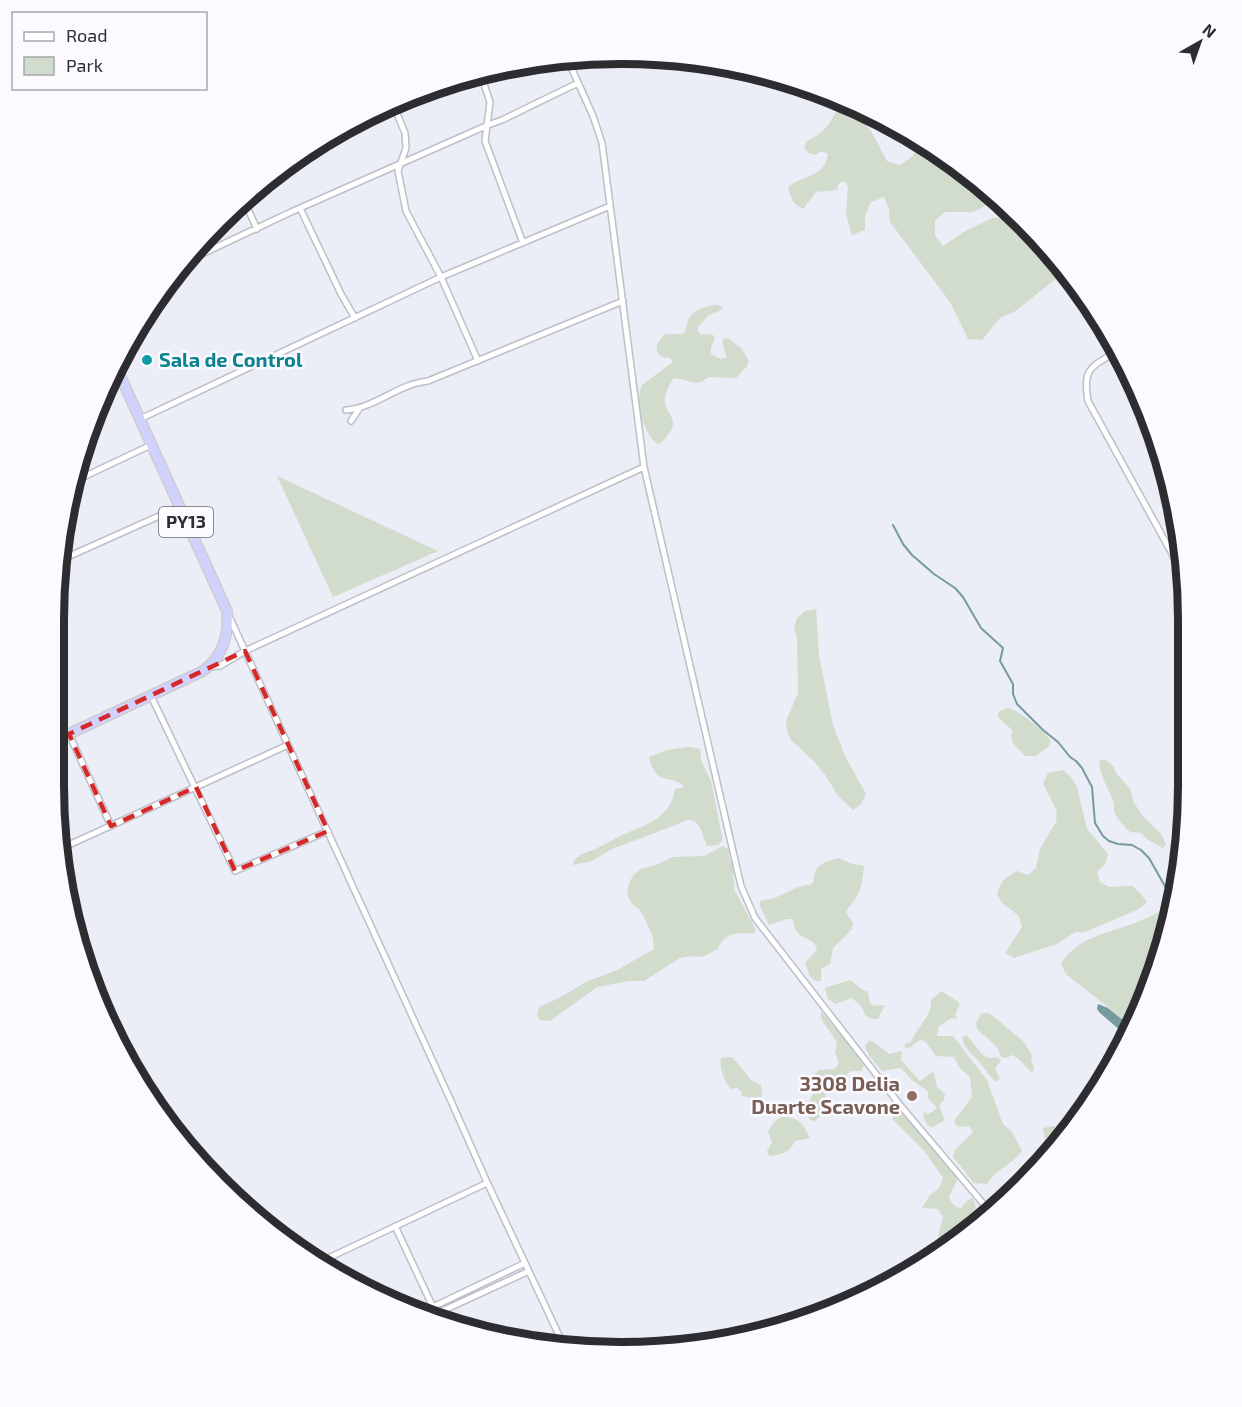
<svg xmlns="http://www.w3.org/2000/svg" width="1242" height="1407" font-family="'Exo 2',sans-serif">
  <rect width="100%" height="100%" fill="#ebedf7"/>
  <!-- green -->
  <path fill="#d1dccc" d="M840 108 862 119 871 131 887 161 900 165 912 157 920 145 919 141 999 199 973 212H945L935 221V235L943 246 967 230 993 218H1007L1019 221 1066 271 1014 312 1000 318 982 340 968 339 950 302 890 222 889 209 884 197 871 202 865 215V230L852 235 846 215 848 187 845 181 839 183 837 190 816 192 803 209C793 204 790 198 788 187 803 175 825 177 828 154L822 151 815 155 809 153 804 148 807 141C815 137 822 133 828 125 833 119 834 113 840 108Z
    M719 305 723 309 708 316 698 327V332L702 335 712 334 715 338 711 348V354L721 359 726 358C727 351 721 347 723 339L728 338 741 348 749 361 747 366 736 378 708 377C693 390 687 376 673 379 669 386 664 394 665 403 667 416 680 419 668 435 664 440 663 442 657 444 643 432 634 401 642 385L673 362 670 358C651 358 655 342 666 334H683C687 329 686 326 688 320 692 310 710 304 719 305Z
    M277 476 438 551 333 597Z
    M816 609 819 656 833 725 845 756 866 794 861 804 853 810 838 796 826 776 813 760 791 740 787 731 786 721 798 693 797 638 794 628 797 618 805 611Z
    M1008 708C1019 711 1045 731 1051 741L1049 746 1036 756H1025C1018 748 1007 741 1013 731L998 717V712Z
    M689 747 700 749 701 760 711 781 722 836V841L718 845 707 846C703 836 700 819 688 820L610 850 592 861 572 865C577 853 587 853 597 848 606 844 614 839 622 835 646 825 671 818 675 789L685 787C669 773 656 787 649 757L667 750Z
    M1100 760H1106L1114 767 1116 773 1131 790 1133 801 1142 815 1161 834 1166 844 1163 848 1148 840 1141 833 1130 832C1125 827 1118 820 1115 814 1113 809 1115 805 1113 800 1109 790 1097 770 1100 760Z
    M1063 770 1071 777 1077 787 1087 829 1108 854 1105 864 1097 872 1100 882 1109 887 1132 886 1140 893 1147 902 1139 909 1085 932H1075L1057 944 1014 958 1005 953 1022 927 1019 916 1002 903 997 894C1000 882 1006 877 1017 871L1028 875 1036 868 1040 849 1056 822 1057 811 1043 783 1048 773Z
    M723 846 728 849 730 860 733 865 734 889 756 930 753 934C737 932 725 932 718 949L702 957 692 956 680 958 644 981H629L597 987 550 1021 539 1020 537 1015 539 1007 559 998 586 982 617 970 654 949 653 938 645 919 640 910 632 904 627 894 629 883 634 874 643 868 654 866 673 857 704 856Z
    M838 858 853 864 864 866C863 876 862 887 857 896 854 903 848 905 846 913L853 923 852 929 833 948 830 964 821 969V981C809 982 809 972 805 963L817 950C815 939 806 940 799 934 794 930 795 924 792 919H787L769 925 760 906V901C766 899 774 899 779 896 788 892 800 884 811 885L814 881C813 865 825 862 838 858Z
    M1166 908 1172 910 1169 933 1133 1027 1066 974 1061 964C1077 937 1109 933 1135 923 1146 919 1156 914 1166 908Z
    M850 980 863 990 868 992 870 1003 874 1006 885 1005 878 1019C862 1019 867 1013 859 1004 857 1002 854 1000 851 998L836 1004 828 999 825 988Z
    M941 991 957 1001 960 1005 955 1014 957 1019 952 1018 939 1026 937 1036H953L987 1080 1003 1124 1012 1132 1022 1151C1013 1164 996 1169 987 1184L974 1183 953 1157 954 1151 973 1132 969 1126 958 1127 954 1121 972 1097 970 1077 959 1067 954 1057 936 1056 925 1041 920 1040 909 1048 904 1047 906 1043 911 1042C916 1027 933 1016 931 1000Z
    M821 1011 848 1043 864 1066 861 1071H850L839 1086 833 1084V1080L829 1077 819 1081 828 1100 823 1105 827 1108 826 1111 815 1121 810 1120 806 1111 809 1107V1102L813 1093C809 1081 810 1078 819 1070L835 1069C841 1062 837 1059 835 1051 843 1036 818 1027 821 1011Z
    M987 1013 992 1015 1024 1042 1032 1055 1031 1060 1034 1068 1033 1073C1025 1068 1021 1058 1012 1055L1006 1058 1001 1057C999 1044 985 1038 977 1029L976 1023 981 1014Z
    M966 1035C976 1043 981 1062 996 1057L1001 1060 995 1069 1000 1078 997 1082C988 1077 986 1069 980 1063 973 1054 965 1050 962 1038Z
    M869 1041 874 1042 889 1054 902 1051 901 1060 920 1081 932 1072 934 1073 937 1087 945 1094 944 1100 939 1106 945 1120 933 1127 928 1126 923 1117 924 1112 929 1114 937 1108 928 1098V1091L913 1081 901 1068 882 1071C875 1062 867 1056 865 1045Z
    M732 1057 751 1080 761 1085 762 1096 758 1099 742 1096 741 1091 737 1088 731 1089C724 1080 719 1069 721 1058Z
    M900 1112 919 1132 958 1179 949 1196C950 1203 954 1207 961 1208L968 1200 973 1198 976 1208 961 1223 965 1233C955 1239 949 1244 938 1236L943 1217 938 1209 922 1208 930 1195 939 1188 943 1178 925 1152 892 1119 895 1114Z
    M781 1117C798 1116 803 1124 810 1138L795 1141C791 1151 780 1156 769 1156L767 1151 772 1142 768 1132 773 1123Z
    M1079 1118 1071 1131 1046 1157 1050 1147 1045 1141 1043 1128 1054 1126 1057 1131 1071 1120Z"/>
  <!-- water -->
  <path fill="#769aa0" d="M1098 1004 1108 1008 1133 1028 1129 1038 1100 1013 1097 1009Z"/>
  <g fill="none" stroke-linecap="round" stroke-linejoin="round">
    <!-- stream -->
    <path stroke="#769aa0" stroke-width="2" d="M893 525 903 544 912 555 934 574 955 588 963 597 981 628 1003 648 1000 661 1013 684V694L1017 704 1043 730 1058 742 1070 757 1076 761 1082 768 1092 787 1095 823 1103 836 1109 841 1118 844 1132 845 1141 850 1149 858 1166 888 1176 891"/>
    <defs>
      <path id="minor" d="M567 58 593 116 602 143 644 467 741 886 755 918 900 1105 992 1214
        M480 72 490 102 485 141 523 243
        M393 104 405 133 406 148 398 171 406 211 441 277 478 361
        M244 201 257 229
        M300 208 341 294 355 318
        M183 263 291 212 488 125 502 120 578 83
        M1117 351C1092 367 1082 367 1088 401L1186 579
        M111 387 123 382
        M346 410C375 408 398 384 428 381L623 301
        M140 419 441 277 610 206
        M351 421 359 409
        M77 480 151 445
        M63 559 179 507
        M229 616 451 1101 486 1180 564 1346
        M209 667 220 666 245 651 644 467
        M151 696 235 871 328 831
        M69 734 111 826
        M62 848 288 745
        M395 1226 439 1320
        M320 1262 487 1183
        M418 1314 525 1263
        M429 1317 529 1271"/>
      <path id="trunk" d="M56 740 203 671C223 656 229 636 227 611L118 371"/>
    </defs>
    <!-- minor casing -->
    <use href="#minor" stroke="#bdbfc9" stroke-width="8"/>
    <!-- trunk casing -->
    <use href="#trunk" stroke="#cdcdce" stroke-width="12"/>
    <!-- minor -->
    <use href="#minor" stroke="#fff" stroke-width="5"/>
    <!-- trunk -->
    <use href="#trunk" stroke="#d0d2fe" stroke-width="9"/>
  </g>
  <!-- marked area -->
  <path fill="none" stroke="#d62828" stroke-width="4.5" stroke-dasharray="12 8" stroke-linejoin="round" d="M245 651 328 831 235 871 196 787 111 826 69 734Z"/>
  <!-- markers -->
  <circle fill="#0f9aa8" stroke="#fafaff" stroke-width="2" cx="147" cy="360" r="6"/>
  <circle fill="#8d6e63" stroke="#fafaff" stroke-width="2" cx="912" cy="1096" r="6"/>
  <g text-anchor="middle" stroke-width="5" stroke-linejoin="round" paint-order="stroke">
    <!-- shield labels -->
    <rect fill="#fafaff" stroke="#6a6a6f" stroke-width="1.5" x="159" y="507" width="54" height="30" rx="4.5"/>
    <g font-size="18" font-weight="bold" fill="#2d2d31">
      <text x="186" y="528">PY13</text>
    </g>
    <!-- culture labels -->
    <g font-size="20" font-weight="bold" fill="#0d838f" stroke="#fafaff" text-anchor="start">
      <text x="159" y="367">Sala de Control</text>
    </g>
    <!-- education labels -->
    <g font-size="20" font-weight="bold" fill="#785e54" stroke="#fafaff" text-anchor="end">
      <text x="900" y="1091">3308 Delia<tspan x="900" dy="23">Duarte Scavone</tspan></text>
    </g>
  </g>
  <!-- crop -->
  <path d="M0 0H1242V1407H0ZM620 64H622A556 556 0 0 1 1178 620V786A556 556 0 0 1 622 1342H620A556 556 0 0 1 64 786V620A556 556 0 0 1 620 64Z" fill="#fafaff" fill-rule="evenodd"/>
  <path fill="none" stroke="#2d2d31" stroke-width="8" d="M620 64H622A556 556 0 0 1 1178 620V786A556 556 0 0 1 622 1342H620A556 556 0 0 1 64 786V620A556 556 0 0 1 620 64Z"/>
  <!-- legend -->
  <rect x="12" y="12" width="195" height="78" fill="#fafaff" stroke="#a8a8ad" stroke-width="1.5"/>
  <rect x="24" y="32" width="30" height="9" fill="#ffffff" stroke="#a8a8ad" stroke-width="1.5"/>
  <text x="66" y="42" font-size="18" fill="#2d2d31">Road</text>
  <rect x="24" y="57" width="30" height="18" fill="#d1dccc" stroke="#a8a8ad" stroke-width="1.5"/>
  <text x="66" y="72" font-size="18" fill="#2d2d31">Park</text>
  <!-- north arrow -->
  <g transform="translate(1200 42) rotate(40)" stroke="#fafaff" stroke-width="4.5" paint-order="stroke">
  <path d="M0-4.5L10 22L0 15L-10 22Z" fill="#2d2d31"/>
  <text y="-9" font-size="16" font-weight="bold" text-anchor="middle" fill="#2d2d31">N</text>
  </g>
</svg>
